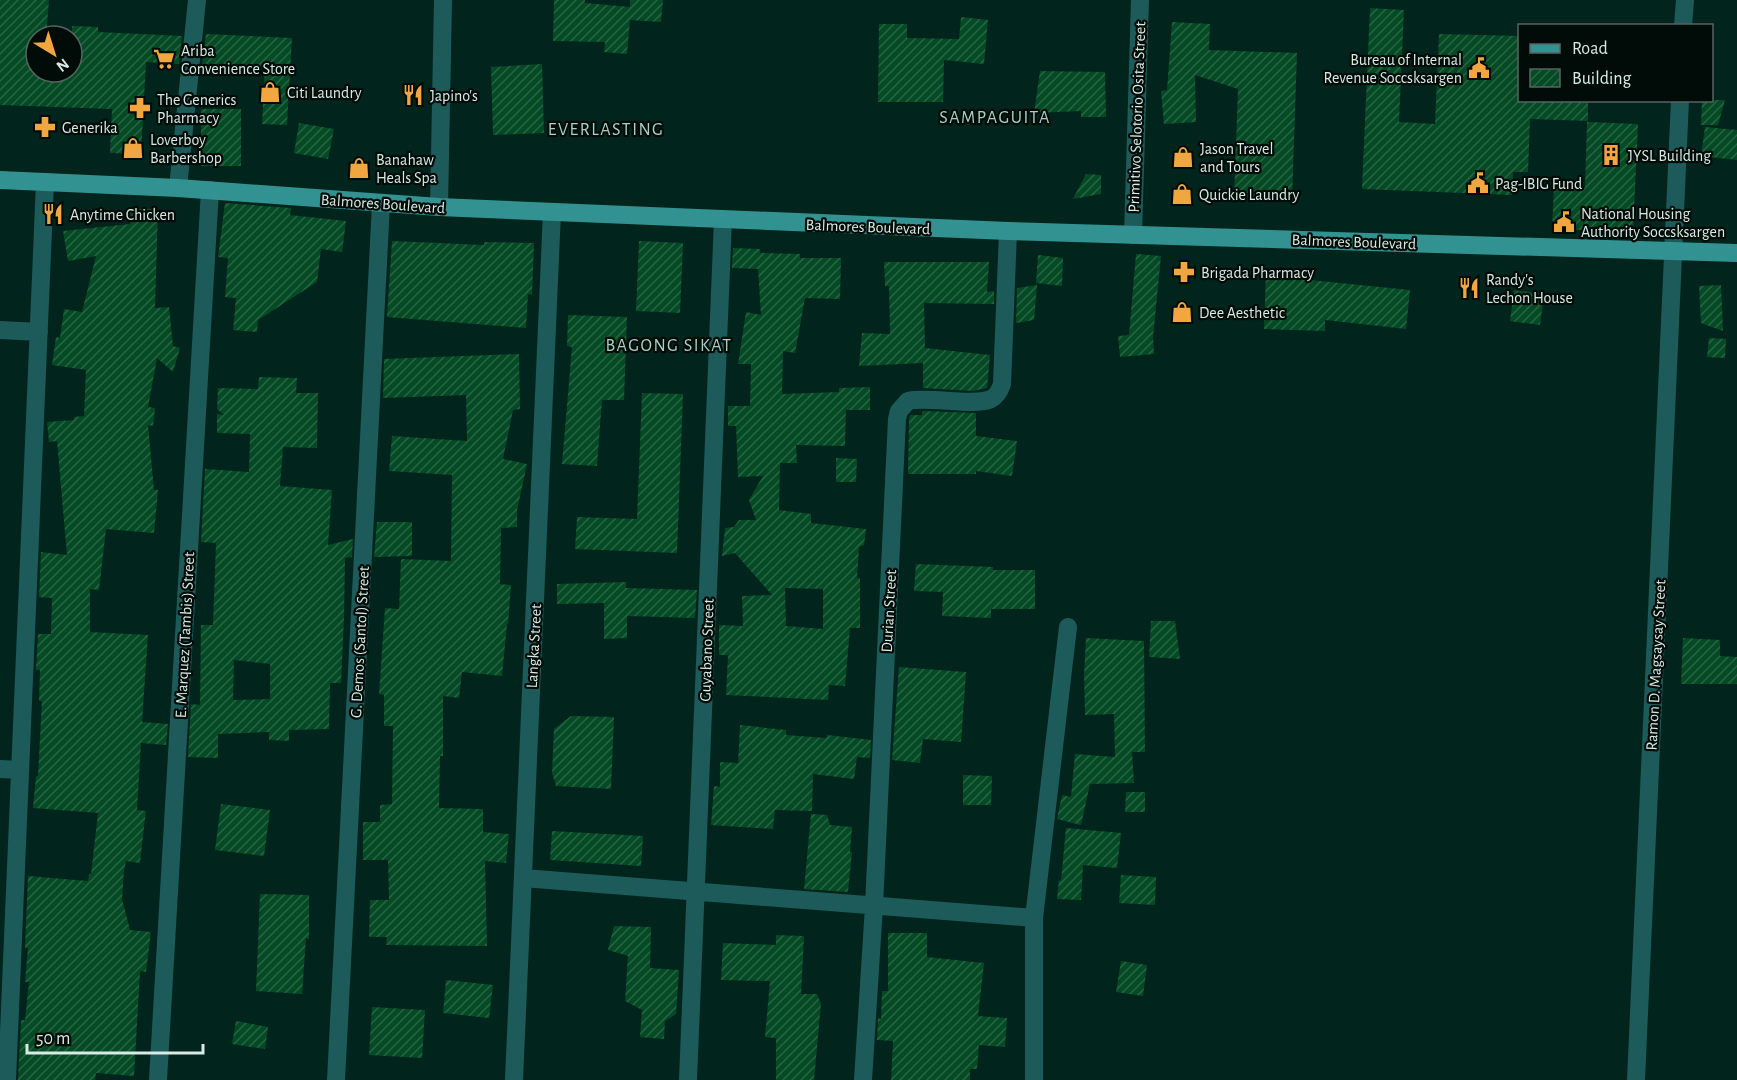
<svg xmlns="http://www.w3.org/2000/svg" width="1737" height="1080" font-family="'Alegreya Sans',sans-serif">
  <defs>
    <pattern id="building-hatch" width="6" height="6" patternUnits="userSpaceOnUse" patternTransform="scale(1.5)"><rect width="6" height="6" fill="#044a24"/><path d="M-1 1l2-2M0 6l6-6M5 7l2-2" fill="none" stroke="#286444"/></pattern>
  </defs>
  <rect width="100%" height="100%" fill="#01251c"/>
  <!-- building -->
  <path fill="url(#building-hatch)" fill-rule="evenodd" d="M0 0H49L46 36H36V72H72V26L98 27V32L182 36 179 64 146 62 141 154 110 153 112 109 0 105Z
    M554 0H585V3L630 7V0H663L661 22 630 20 627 54 604 52 605 42 553 41Z
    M1370 8 1404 10 1399 122 1435 124 1439 34 1520 36V100H1588V121L1530 119 1528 172H1513L1512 195 1362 189Z
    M961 17 988 20 984 64 944 60 943 102H878L879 24H907V38L959 39Z
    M1172 22 1210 24 1209 50 1297 53 1292 200 1234 199 1238 89 1195 75 1196 122 1164 124 1161 91 1167 90Z
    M206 34 292 38 287 125 262 124 265 68 202 65Z
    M542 64 544 133 493 135 491 67Z
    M1040 71 1105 72 1106 117H1081V111L1034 113Z
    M1702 100H1725L1718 125H1701Z
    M201 109H241V166H201Z
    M1587 122 1638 124 1633 232 1552 229 1554 186 1585 188Z
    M299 123 334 129 328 159 294 153Z
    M1705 127 1737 130V160L1701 156Z
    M1086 174 1101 175V194L1073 199Z
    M225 203 291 208 290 215 346 221 342 252 321 249 317 282 258 320 257 332 233 330 236 298 225 297 228 258 218 257Z
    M130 209H158L155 308 169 307 173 346 180 348 173 372 157 358 148 407 155 408 153 426 148 425 154 490H158L154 533 106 529 99 590 90 589V632L148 635 142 722 168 724 166 745 141 743 137 810 146 811 142 844 140 863 126 861 124 871 122 899 130 930 151 932 146 972 140 971 134 1076 96 1073 95 1080H18L21 1022V1020H25L29 982H25L28 948H25L28 876 88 881 89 874H91L98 813 33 808 36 776H38L42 701H39L40 670H36L38 634H51L52 598 39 597 41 552 67 555 57 441 49 442 47 422 74 420V417L84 416 86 370 52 365 56 337 60 338 64 309 82 312 96 256 68 261 63 231 130 224Z
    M392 241 484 245V242L534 243 532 295 528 294 526 328 387 317Z
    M639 241 683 243 680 313 636 311Z
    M733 248 760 249V253L800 254V258H841L840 299 805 298 795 353 783 351 782 394 839 392V388L870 387V410H846L845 446 796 445 797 463H780L779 510 811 514V523L866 529 864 545 859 547 857 578H860V628H850L845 686 829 685 828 700 726 695 728 655H719V625L743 626 742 596 772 595 735 553 722 556 725 528 734 527 739 520H756L749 500 763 476 738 477 736 426H728V406H750L751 364H738L746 312 761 315 758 269 732 268ZM785 588 823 589V629L786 626Z
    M1136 254 1161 256 1153 337 1154 354 1120 357 1118 336 1129 335Z
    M1038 255 1063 258 1062 286 1036 283Z
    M884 262H989L987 292 994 291V304L924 303 925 348 990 355 987 388 973 391 923 388V363L859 366 862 333 890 334 889 286H885Z
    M1266 272 1310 273V280L1410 290 1406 329 1325 320V331L1264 329Z
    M1037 285 1034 320 1016 323 1017 288Z
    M1721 285 1723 331 1701 323 1699 286Z
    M1514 290 1544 294 1540 325 1510 321Z
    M568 315 627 317 624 400H602L597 466 562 464 572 347 567 346Z
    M1709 338 1726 339 1725 358 1707 357Z
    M519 354 520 409 513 410 503 459 527 464 517 510V527L501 528 500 584 511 585 508 624H507L502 676 462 672 459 698 443 696V756H440L439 808 483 809V832L509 834 506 863 485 861 487 946 386 945 387 937H369L370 900H389L388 860H363V822H380V805L392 804 393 726H384V695L379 694 385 608 399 609 401 559 451 561 452 475 389 471 392 436 467 441 466 395 383 398 384 359Z
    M259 377 297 378 296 393H318L317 448 283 447 280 486 332 490 328 545 353 539 352 557 345 558 344 618 341 683H330L329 729 289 730V741L269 740V732L218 734V758L188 757 191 704 200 705 201 625H213L216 543 201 542 205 469 249 472 250 434 217 433V414L224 415 217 409 218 388 258 389ZM234 660 270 664V699L233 700Z
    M642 393 683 394 677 553 575 549 577 517 637 519Z
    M922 411 976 413V436L1017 441 1012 476 976 471V474H908L909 419 910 415H922Z
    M836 458 857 459 856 482H836Z
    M377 522H412V556L374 557Z
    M916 564 993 567V570H1035V609H991V618L942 616 943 592 914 591Z
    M626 582V588L697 590 695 618 627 616V638L604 639V603L557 604V584Z
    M1151 621H1175L1180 659 1149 657Z
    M1086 638 1144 641 1145 752H1132L1134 783 1090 784 1081 825 1057 819 1062 795 1071 797 1075 754 1115 757 1114 714 1085 715 1084 675Z
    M1683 638 1720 640V656L1737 657V684H1681Z
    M899 667 966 672 961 742 923 739 920 763 892 760Z
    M571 716 614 717 611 789 556 786 552 773 554 729Z
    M740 725 786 730V735L826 738 827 735 871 740 870 758 857 757 854 779 813 774 812 811 775 810 773 829 711 825 714 786 720 787V762L738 763Z
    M963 775 992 776 991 805H963Z
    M1126 792H1145V812H1125Z
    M221 804 270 810 264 856 215 850Z
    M811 814 827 815 830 825 852 827 850 852H852L848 892 804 889Z
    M1066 828 1121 833 1117 868 1083 865 1081 900 1057 899 1059 880 1061 881Z
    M552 831 643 836 641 866 550 860Z
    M1121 875 1156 877 1155 905 1119 903Z
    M260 894 309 895V939L306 938 302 994 256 991Z
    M614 926 651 927 650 968 679 970 676 1014 665 1021 664 1039 640 1037 642 1010 625 1001 628 956 608 950Z
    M888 933H927V957L984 963 978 1016 1007 1018 1005 1047 979 1045 977 1069H970V1080H891L893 1041 877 1040 878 1018 881 1019 882 991H888Z
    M776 935 804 936 801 994H817L821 1004 814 1080H776V1038L765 1037 770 981 721 980 723 943 776 945Z
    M1121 961 1147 965 1143 996 1116 992Z
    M446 980 493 985 489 1018 443 1013Z
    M372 1007 425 1010 422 1058 369 1055Z
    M236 1021 268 1027 265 1049 232 1044Z"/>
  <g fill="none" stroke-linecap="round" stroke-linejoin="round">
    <!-- minor -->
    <path stroke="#1c5b5a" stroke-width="18" d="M1683 26 1685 0
      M178 188 197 0
      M439 207 443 0
      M1133 235 1140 0
      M0 330 39 332
      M0 769 20 770
      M523 878 1034 918
      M7 1080 45 182
      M158 1080 210 190
      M336 1080 381 204
      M514 1080 552 212
      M688 1080 723 219
      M863 1080 874 906 897 419 899 411 908 401C929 396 974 407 991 399 997 396 1000 390 1002 384L1008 231
      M1034 1080V918L1068 627
      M1636 1080 1680 100"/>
    <!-- major -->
    <path stroke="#319291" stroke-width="18" d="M0 180 178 188 439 207 1008 231 1737 253"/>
  </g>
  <!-- icons -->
  <defs>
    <symbol id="supermarket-bare" viewBox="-9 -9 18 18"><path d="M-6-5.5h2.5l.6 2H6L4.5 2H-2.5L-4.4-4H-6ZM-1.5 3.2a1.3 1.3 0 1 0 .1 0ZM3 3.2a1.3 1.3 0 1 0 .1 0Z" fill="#f1a640" stroke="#010b08" stroke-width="2.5" paint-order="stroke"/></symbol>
    <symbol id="civic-bare" viewBox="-9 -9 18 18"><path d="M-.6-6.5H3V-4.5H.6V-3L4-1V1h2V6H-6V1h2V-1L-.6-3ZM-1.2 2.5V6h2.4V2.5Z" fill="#f1a640" stroke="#010b08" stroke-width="2.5" paint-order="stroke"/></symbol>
    <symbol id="shop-bare" viewBox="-9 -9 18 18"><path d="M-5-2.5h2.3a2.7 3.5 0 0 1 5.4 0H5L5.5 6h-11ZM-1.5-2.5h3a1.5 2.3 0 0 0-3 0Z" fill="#f1a640" stroke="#010b08" stroke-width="2.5" paint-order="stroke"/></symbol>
    <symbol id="restaurant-bare" viewBox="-9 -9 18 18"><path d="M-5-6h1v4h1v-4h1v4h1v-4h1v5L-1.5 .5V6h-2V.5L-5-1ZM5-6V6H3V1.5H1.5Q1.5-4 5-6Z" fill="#f1a640" stroke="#010b08" stroke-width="2.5" paint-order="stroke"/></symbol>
    <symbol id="pharmacy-bare" viewBox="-9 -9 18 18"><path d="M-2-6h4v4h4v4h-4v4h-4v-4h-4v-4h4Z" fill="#f1a640" stroke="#010b08" stroke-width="2.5" paint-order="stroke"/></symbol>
    <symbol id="building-bare" viewBox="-9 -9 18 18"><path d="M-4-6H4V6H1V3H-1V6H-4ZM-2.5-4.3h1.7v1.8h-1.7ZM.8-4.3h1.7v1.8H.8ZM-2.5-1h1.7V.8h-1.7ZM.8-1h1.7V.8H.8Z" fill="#f1a640" stroke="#010b08" stroke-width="2.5" paint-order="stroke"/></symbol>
  </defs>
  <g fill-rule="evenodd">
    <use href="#supermarket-bare" x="149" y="44" width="30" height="30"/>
    <use href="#civic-bare" x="1464" y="53" width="30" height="30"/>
    <use href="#shop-bare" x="255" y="77" width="30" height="30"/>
    <use href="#restaurant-bare" x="398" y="80" width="30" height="30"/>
    <use href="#pharmacy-bare" x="125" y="93" width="30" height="30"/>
    <use href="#pharmacy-bare" x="30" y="112" width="30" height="30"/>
    <use href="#shop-bare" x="118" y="133" width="30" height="30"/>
    <use href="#building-bare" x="1596" y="140" width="30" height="30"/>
    <use href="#shop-bare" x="1168" y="142" width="30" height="30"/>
    <use href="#shop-bare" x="344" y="153" width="30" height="30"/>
    <use href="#civic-bare" x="1463" y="168" width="30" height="30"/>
    <use href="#shop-bare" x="1167" y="179" width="30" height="30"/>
    <use href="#restaurant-bare" x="38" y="199" width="30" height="30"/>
    <use href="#civic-bare" x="1549" y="207" width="30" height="30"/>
    <use href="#pharmacy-bare" x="1169" y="257" width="30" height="30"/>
    <use href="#restaurant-bare" x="1454" y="273" width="30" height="30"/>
    <use href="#shop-bare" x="1167" y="297" width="30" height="30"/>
  </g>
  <g text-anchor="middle" stroke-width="4.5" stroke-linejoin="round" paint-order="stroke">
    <!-- poi labels -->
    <g font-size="16" fill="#d7eae4" stroke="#010b08" text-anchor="start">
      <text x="181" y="56">Ariba<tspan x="181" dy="18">Convenience Store</tspan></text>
      <text x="1462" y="65" text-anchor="end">Bureau of Internal<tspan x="1462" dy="18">Revenue Soccsksargen</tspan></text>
      <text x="287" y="98">Citi Laundry</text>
      <text x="430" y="101">Japino's</text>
      <text x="157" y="105">The Generics<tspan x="157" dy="18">Pharmacy</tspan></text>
      <text x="62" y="133">Generika</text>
      <text x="150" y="145">Loverboy<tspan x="150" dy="18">Barbershop</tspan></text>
      <text x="1200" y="154">Jason Travel<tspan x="1200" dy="18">and Tours</tspan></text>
      <text x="1628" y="161">JYSL Building</text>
      <text x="376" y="165">Banahaw<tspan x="376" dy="18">Heals Spa</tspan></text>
      <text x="1495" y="189">Pag-IBIG Fund</text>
      <text x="1199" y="200">Quickie Laundry</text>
      <text x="1581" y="219">National Housing<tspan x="1581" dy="18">Authority Soccsksargen</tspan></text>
      <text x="70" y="220">Anytime Chicken</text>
      <text x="1201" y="278">Brigada Pharmacy</text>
      <text x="1486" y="285">Randy's<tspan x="1486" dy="18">Lechon House</tspan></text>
      <text x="1199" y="318">Dee Aesthetic</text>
    </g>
    <!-- street labels -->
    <g font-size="16" fill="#d7eae4" stroke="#010b08">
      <text transform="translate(1136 117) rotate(-88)" y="6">Primitivo Selotorio Osita Street</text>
      <text transform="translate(383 203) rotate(4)" y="6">Balmores Boulevard</text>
      <text transform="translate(868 226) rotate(2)" y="6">Balmores Boulevard</text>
      <text transform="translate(1354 241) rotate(2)" y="6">Balmores Boulevard</text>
      <text transform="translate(888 611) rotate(-87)" y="6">Durian Street</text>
      <text transform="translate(184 635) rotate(-87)" y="6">E. Marquez (Tambis) Street</text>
      <text transform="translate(359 642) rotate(-87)" y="6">G. Demos (Santol) Street</text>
      <text transform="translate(533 646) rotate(-87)" y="6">Langka Street</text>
      <text transform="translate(706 650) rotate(-88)" y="6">Guyabano Street</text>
      <text transform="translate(1655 665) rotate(-87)" y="6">Ramon D. Magsaysay Street</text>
    </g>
    <!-- neighbourhood labels -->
    <g font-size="18" letter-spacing="1.5" fill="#aad0c3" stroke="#010b08">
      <text x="995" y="123">SAMPAGUITA</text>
      <text x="606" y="135">EVERLASTING</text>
      <text x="669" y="351">BAGONG SIKAT</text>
    </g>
  </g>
  <!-- legend -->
  <rect x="1518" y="24" width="195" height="78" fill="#010b08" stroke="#576460" stroke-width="1.5"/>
  <rect x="1530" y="44" width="30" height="9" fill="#319291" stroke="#576460" stroke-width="1.5"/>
  <text x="1572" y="54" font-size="18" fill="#d7eae4">Road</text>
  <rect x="1530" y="69" width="30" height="18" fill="url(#building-hatch)" stroke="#576460" stroke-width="1.5"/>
  <text x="1572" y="84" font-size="18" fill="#d7eae4">Building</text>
  <!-- north arrow -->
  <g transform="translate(54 54) rotate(142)"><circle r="28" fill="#010b08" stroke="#576460" stroke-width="1.5"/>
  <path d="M0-4.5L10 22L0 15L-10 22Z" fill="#f1a640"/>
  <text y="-9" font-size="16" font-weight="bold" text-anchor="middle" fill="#d7eae4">N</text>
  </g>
  <!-- scale -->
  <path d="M27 1044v9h176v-9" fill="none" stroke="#d7eae4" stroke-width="3"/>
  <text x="36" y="1044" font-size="18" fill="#d7eae4" stroke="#010b08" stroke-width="4.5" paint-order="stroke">50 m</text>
</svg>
